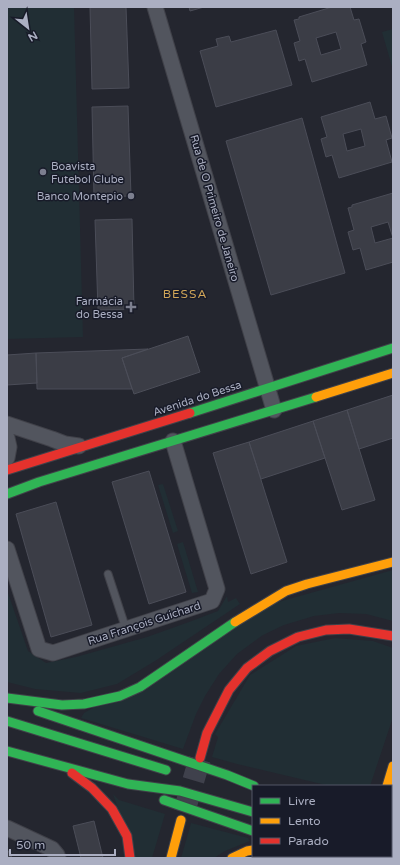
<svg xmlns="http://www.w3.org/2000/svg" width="400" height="865" font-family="'Varela Round',sans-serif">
  <rect width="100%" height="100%" fill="#24262f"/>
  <!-- green -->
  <path fill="#212e34" d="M7 7H74L83 337 7 339Z
    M393 29V70L382 32Z
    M163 484 178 531 173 533 158 485Z
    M183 542 198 592 192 593 177 544Z
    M393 570V621L366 614 339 613 314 616 284 625 263 635 237 654 219 674 205 696 196 714 183 749 81 718 84 713 271 604Z
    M7 590 28 651 46 663 76 657 147 637 189 622 218 611 227 596 228 602 236 598 240 604 155 661 117 684 81 693 35 689 7 682Z
    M335 638 373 641 393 648V717L370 786H330L237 764 212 757 218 737 215 734 250 675 296 646Z
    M113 794 119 800 165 814 152 858H135Z
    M191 823 248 838 250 841 225 851 214 858H181Z"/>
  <!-- building -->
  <path fill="#3b3d46" stroke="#4b4d58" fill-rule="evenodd" d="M90 7H126L129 88 92 89Z
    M189 7H204L190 11Z
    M332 7H350L354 20 359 19 366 42 361 44 367 65 312 82 305 59 299 61 294 43 300 41 294 20 299 19V17ZM336 32 341 49 321 55 316 38Z
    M276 30 292 85 216 107 200 51 218 46 216 39 229 36 231 42Z
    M370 102 375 119 386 116 392 138 386 140 392 162 339 178 332 155 326 157 321 139 327 137 321 117ZM361 129 365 146 347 151 343 134Z
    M128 106 131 196 94 197 92 107Z
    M302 118 345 273 271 295 226 141Z
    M393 193V262L366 270 360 248 353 250 348 232 354 230 348 208 352 207V205ZM388 222 393 238 375 243 371 227Z
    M132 219 134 309 98 310 95 220Z
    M188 336 200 372 134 394 122 358Z
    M148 349 122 358 132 389H37L36 353Z
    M36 353 37 383 7 385V355Z
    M393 395V438L359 449 347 410Z
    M347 410 375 500 342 510 313 421Z
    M313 421 325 458 261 479 249 442Z
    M249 442 287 562 251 574 213 453Z
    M149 471 186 592 149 604 112 482Z
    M56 502 92 625 51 637 16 514Z
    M94 821 103 858H81L73 826Z
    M7 849 12 858H7Z"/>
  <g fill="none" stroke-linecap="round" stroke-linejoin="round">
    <!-- highway-tunnel -->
    <path stroke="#3f414c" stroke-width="22" stroke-dasharray="22 11" stroke-linecap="butt" d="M184 812 200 758"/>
    <defs>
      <path id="lane" d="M108 574 126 629"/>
      <path id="street" d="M155 7 274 410
        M7 424 52 439 65 444 79 446
        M7 438 9 447 7 458
        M7 549 39 649 53 653 212 601 217 589 173 441
        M7 828 52 849 57 855 58 858"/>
      <path id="fast" d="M190 413 393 348
        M7 494 39 482 316 397
        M7 698 62 705 84 704 120 696 140 687 235 622
        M38 711 227 775 254 786
        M7 721 166 770
        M7 751 128 784 180 791 253 812
        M164 800 253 831
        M391 829H393
        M366 856V858"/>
      <path id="slow" d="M316 397 393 373
        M235 622 286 591 307 584 393 562
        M387 786 393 766
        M335 856 341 858
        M171 858 181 820
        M232 858 247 851 253 850"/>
      <path id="jam" d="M7 470 190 413
        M200 758 207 733 229 690 247 668 270 651 298 637 326 630 349 629 393 636
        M72 773 92 788 112 809 127 836 130 858
        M391 855H393"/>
    </defs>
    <!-- lane casing -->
    <use href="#lane" stroke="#404149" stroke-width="9"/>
    <!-- street casing -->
    <use href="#street" stroke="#404149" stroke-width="17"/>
    <!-- fast casing -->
    <use href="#fast" stroke="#404149" stroke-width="11"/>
    <!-- slow casing -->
    <use href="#slow" stroke="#404149" stroke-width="11"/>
    <!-- jam casing -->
    <use href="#jam" stroke="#404149" stroke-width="11"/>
    <!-- lane -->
    <use href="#lane" stroke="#52555e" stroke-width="7"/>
    <!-- street -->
    <use href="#street" stroke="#52555e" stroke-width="15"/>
    <!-- fast -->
    <use href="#fast" stroke="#30b455" stroke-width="9"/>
    <!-- slow -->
    <use href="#slow" stroke="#ff9f0a" stroke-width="9"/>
    <!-- jam -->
    <use href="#jam" stroke="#e5322d" stroke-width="9"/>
  </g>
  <!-- markers -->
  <g fill="#7c7f8f" stroke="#181b29" stroke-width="1.5">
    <circle cx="43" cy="172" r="4"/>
    <circle cx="131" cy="196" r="4"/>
    <path d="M129 301h4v4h4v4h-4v4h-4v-4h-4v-4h4z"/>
  </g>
  <g text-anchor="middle" stroke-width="3" stroke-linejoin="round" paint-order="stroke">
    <!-- poi labels -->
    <g font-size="11" fill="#abafc2" stroke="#181b29" text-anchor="end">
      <text x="51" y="170" text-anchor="start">Boavista<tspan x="51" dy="13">Futebol Clube</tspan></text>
      <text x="123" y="200">Banco Montepio</text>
      <text x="123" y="305">Farmácia<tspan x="123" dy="13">do Bessa</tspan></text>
    </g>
    <!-- street labels -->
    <g font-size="11" fill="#abafc2" stroke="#181b29">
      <text transform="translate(215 208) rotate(74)" y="4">Rua de O Primeiro de Janeiro</text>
      <text transform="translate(197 398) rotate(-18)" y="4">Avenida do Bessa</text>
      <text transform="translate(144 623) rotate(-18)" y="4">Rua François Guichard</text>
    </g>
    <!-- neighbourhood labels -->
    <g font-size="12" letter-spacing="1" fill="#d1a658" stroke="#181b29">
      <text x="185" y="298">BESSA</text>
    </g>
  </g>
  <!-- border -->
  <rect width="400" height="865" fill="none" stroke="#abafc2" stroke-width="16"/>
  <!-- legend -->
  <rect x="252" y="785" width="140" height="72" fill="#181b29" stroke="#535666"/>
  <rect x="260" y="798" width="20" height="6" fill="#30b455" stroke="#535666"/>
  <text x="288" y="805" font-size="12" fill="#abafc2">Livre</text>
  <rect x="260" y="818" width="20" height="6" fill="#ff9f0a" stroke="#535666"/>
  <text x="288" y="825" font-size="12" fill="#abafc2">Lento</text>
  <rect x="260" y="838" width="20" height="6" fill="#e5322d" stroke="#535666"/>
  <text x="288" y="845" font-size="12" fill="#abafc2">Parado</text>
  <!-- north arrow -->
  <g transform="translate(28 28) rotate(150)" stroke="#181b29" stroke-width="3" paint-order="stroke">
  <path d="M0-3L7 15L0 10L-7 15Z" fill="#abafc2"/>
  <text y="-6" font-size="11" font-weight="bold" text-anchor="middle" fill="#abafc2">N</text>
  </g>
  <!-- scale -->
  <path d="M10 849v6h105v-6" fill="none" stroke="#abafc2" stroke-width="2"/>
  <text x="16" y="849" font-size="12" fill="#abafc2" stroke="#181b29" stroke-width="3" paint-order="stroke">50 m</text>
</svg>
